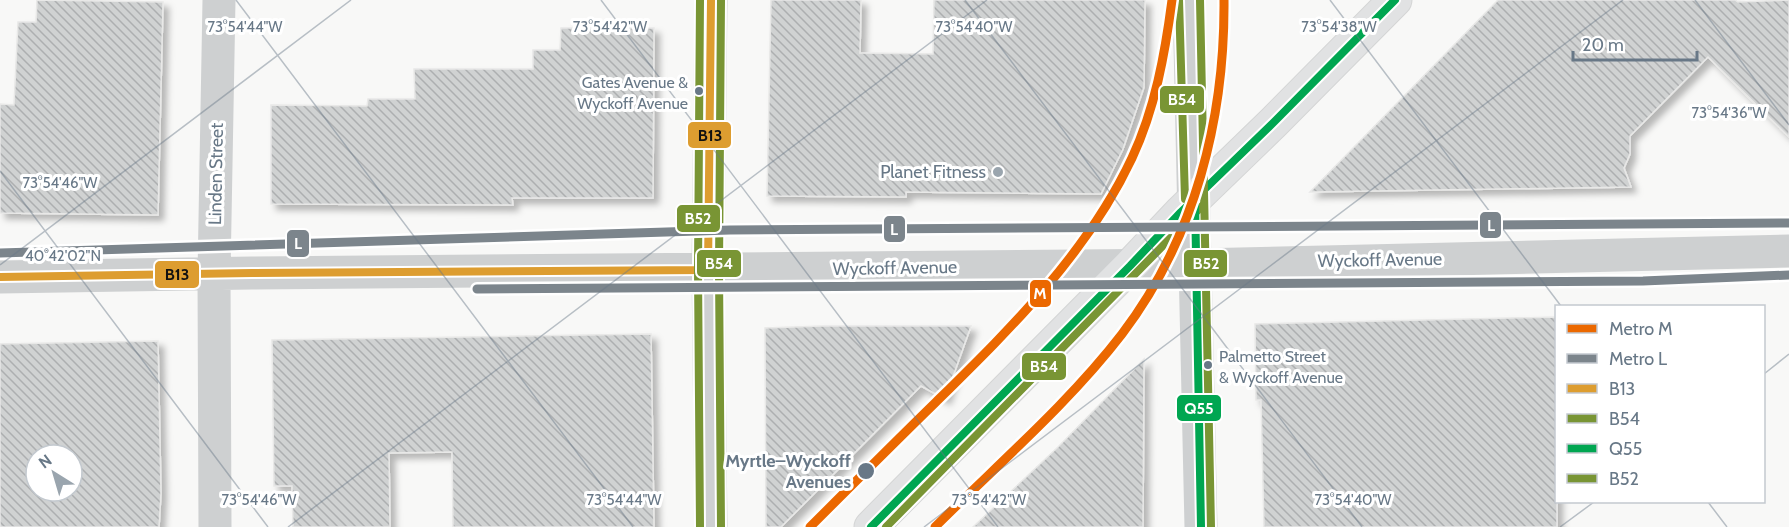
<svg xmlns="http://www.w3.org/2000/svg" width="1789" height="527" font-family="Cabin,sans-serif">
  <defs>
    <pattern id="building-back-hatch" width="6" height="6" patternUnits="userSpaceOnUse" patternTransform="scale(1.5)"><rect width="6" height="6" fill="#d0d2d2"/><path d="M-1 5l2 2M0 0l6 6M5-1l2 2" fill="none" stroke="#adafb0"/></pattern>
    <filter id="shadow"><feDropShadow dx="5.5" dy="5.5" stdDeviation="3" flood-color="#0004"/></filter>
  </defs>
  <rect width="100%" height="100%" fill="#f8f8f7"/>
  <!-- building -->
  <path fill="url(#building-back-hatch)" stroke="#e8e8e7" stroke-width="1.5" fill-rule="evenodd" filter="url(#shadow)" d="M37 0 163 2 158 215 0 213V104L14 105 18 22H36Z
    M771 0H861L860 53 933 54 934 0H1145L1144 87 1123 149 1101 194 906 192V197L767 196Z
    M1498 0H1735L1738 2 1789 0V137L1708 57 1630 136V154L1624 168 1631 187 1310 192Z
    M561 28H654L653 198H512L513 205 271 204V105L367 106 368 99H415L414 69H533V50H560Z
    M1557 317V527H1264L1261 400H1256L1255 324Z
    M823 326H971L945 399 921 386 781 527H766L765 328Z
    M651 334 654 527H453L452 452 389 453 390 527H293L292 486H274L272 340Z
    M158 341 161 493 159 527H0V344ZM36 455H72V491H36Z
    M1144 359 1143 527H973L1058 447Z"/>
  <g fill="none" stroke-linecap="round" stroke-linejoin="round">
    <defs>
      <path id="major" d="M871 527 1130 266 1181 212 1274 122 1395 0"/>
    </defs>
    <!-- major casing -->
    <use href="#major" stroke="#d4d5d5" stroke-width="35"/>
    <!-- minor -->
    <path stroke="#ced0d1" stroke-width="33" d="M1189 0 1201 527
      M0 277 252 273 1195 265 1789 251
      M215 527 214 274 219 0
      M711 527 708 270 711 0"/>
    <!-- major -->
    <use href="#major" stroke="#e1e2e3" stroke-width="33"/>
    <defs>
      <path id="bus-1" d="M708 270 711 0
        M0 277 252 273 708 270"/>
      <path id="bus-2" d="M1179 0 1185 199
        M721 527 719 270 721 0
        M886 527 1202 206"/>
      <path id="bus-3" d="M1195 199 1201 527
        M871 527 1130 266 1181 212 1274 122 1395 0"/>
      <path id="bus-4" d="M1200 0 1211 527
        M700 527 698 270 700 0"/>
    </defs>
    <!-- bus-1 casing -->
    <use href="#bus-1" stroke="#fff" stroke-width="12"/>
    <!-- bus-2 casing -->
    <use href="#bus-2" stroke="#fff" stroke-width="12"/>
    <!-- bus-3 casing -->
    <use href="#bus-3" stroke="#fff" stroke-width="12"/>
    <!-- bus-4 casing -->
    <use href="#bus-4" stroke="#fff" stroke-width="12"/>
    <!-- bus-1 -->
    <use href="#bus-1" stroke="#dd9d30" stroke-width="8"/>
    <!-- bus-2 -->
    <use href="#bus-2" stroke="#799534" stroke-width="8"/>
    <!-- bus-3 -->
    <use href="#bus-3" stroke="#00a651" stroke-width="8"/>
    <!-- bus-4 -->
    <use href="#bus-4" stroke="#799534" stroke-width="8"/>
    <defs>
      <path id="metro-1" d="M810 527C852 485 894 443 936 402 1010 329 1087 254 1132 158 1155 109 1165 54 1172 0
        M935 527C997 465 1069 403 1122 334 1195 238 1225 119 1224 0"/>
      <path id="metro-2" d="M0 253 730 230 1789 223
        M477 289 1643 281 1789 275"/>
    </defs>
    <!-- metro-1 casing -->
    <use href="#metro-1" stroke="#fff" stroke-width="14"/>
    <!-- metro-2 casing -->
    <use href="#metro-2" stroke="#fff" stroke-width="14"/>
    <!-- metro-1 -->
    <use href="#metro-1" stroke="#eb6800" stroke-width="9"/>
    <!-- metro-2 -->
    <use href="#metro-2" stroke="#7c858c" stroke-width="9"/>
  </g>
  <!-- ticks -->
  <path fill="none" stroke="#687887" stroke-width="1.5" stroke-opacity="0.45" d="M236 0 633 527M601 0 998 527M965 0 1362 527M1330 0 1561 306M1695 0 1789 125M0 171 268 527M0 265 351 0M1764 374 1789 354M1708 502 1727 527M288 527 987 0M924 527 1623 0M1560 527 1594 502"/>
  <!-- markers -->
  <g fill="#687887" stroke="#fff" stroke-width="2">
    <circle cx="699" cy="91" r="5"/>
    <circle cx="1208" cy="365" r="5"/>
    <circle cx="866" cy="471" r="9"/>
  </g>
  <circle fill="#9aa5ae" stroke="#fff" stroke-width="2" cx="998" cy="172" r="6"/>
  <g text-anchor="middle" stroke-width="6" stroke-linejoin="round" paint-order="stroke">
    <!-- bus labels -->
    <g font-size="16" fill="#687887" stroke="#fff" text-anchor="end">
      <text x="688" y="88">Gates Avenue &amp;<tspan x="688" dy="21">Wyckoff Avenue</tspan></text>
      <text x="1219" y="362" text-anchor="start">Palmetto Street<tspan x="1219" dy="21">&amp; Wyckoff Avenue</tspan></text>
    </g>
    <!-- poi labels -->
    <g font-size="18" fill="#687887" stroke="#fff" text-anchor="end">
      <text x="986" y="178">Planet Fitness</text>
    </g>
    <!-- street labels -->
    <g font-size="18" fill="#687887" stroke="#fff">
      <text transform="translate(216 174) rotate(-89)" y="6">Linden Street</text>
      <text transform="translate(1380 260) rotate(-1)" y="6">Wyckoff Avenue</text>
      <text transform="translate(895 268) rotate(-1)" y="6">Wyckoff Avenue</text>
    </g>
    <!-- stop labels -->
    <g font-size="18" font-weight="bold" fill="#687887" stroke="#fff" text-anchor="end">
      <text x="851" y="467">Myrtle–Wyckoff<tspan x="851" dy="21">Avenues</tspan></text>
    </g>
  </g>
  <g font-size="15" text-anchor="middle" fill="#687887" stroke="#fff" stroke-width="6" stroke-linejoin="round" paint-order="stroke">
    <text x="245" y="32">73°54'44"W</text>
    <text x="610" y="32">73°54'42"W</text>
    <text x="974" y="32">73°54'40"W</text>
    <text x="1339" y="32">73°54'38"W</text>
    <text x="1729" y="118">73°54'36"W</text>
    <text x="60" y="188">73°54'46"W</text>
    <text x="63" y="261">40°42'02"N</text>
    <text x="259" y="505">73°54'46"W</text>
    <text x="624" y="505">73°54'44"W</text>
    <text x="989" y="505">73°54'42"W</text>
    <text x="1353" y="505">73°54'40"W</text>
  </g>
  <g stroke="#fff" stroke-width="2">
    <rect x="1159" y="85" width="46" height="29" rx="6" fill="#799534"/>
    <rect x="687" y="121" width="45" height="28" rx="6" fill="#dd9d30"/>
    <rect x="676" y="204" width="45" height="29" rx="6" fill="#799534"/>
    <rect x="1479" y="211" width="23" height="28" rx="6" fill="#7c858c"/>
    <rect x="883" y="215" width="23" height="28" rx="6" fill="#7c858c"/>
    <rect x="286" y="229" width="24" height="29" rx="6" fill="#7c858c"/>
    <rect x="1183" y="249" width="45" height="29" rx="6" fill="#799534"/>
    <rect x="696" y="249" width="46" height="29" rx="6" fill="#799534"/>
    <rect x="154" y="260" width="46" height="29" rx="6" fill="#dd9d30"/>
    <rect x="1029" y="279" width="23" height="29" rx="6" fill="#eb6800"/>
    <rect x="1021" y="352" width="46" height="29" rx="6" fill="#799534"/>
    <rect x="1176" y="394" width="46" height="28" rx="6" fill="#00a651"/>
  </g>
  <g font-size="16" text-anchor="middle" font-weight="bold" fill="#fff">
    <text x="1182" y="105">B54</text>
    <text x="698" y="224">B52</text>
    <text x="1491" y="231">L</text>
    <text x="894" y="235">L</text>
    <text x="298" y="249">L</text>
    <text x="1206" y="269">B52</text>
    <text x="719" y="269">B54</text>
    <text x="1040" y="299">M</text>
    <text x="1044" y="372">B54</text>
    <text x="1199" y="414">Q55</text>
  </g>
  <g font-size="16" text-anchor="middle" font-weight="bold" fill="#111">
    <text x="710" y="141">B13</text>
    <text x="177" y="280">B13</text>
  </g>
  <!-- legend -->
  <rect x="1555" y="305" width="210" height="198" fill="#ffffff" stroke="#c3c9cf" stroke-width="1.5"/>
  <rect x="1567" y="324" width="30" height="9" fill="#eb6800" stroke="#c3c9cf" stroke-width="1.5"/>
  <text x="1609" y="335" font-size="18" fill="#687887">Metro M</text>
  <rect x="1567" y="354" width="30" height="9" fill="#7c858c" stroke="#c3c9cf" stroke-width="1.5"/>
  <text x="1609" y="365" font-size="18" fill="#687887">Metro L</text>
  <rect x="1567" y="384" width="30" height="9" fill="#dd9d30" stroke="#c3c9cf" stroke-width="1.5"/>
  <text x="1609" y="395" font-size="18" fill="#687887">B13</text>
  <rect x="1567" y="414" width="30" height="9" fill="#799534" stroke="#c3c9cf" stroke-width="1.5"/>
  <text x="1609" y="425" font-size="18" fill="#687887">B54</text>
  <rect x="1567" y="444" width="30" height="9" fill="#00a651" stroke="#c3c9cf" stroke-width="1.5"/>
  <text x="1609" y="455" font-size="18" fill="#687887">Q55</text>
  <rect x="1567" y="474" width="30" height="9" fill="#799534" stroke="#c3c9cf" stroke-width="1.5"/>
  <text x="1609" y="485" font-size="18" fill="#687887">B52</text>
  <!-- north arrow -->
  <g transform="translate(54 473) rotate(323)"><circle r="28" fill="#ffffff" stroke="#c3c9cf" stroke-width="1.5"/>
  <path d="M0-4.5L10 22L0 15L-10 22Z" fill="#9aa5ae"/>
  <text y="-9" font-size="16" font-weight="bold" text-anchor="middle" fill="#687887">N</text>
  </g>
  <!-- scale -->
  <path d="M1573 51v9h124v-9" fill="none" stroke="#687887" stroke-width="3"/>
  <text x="1582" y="51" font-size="18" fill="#687887" stroke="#ffffff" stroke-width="4.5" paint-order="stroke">20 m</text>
</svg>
